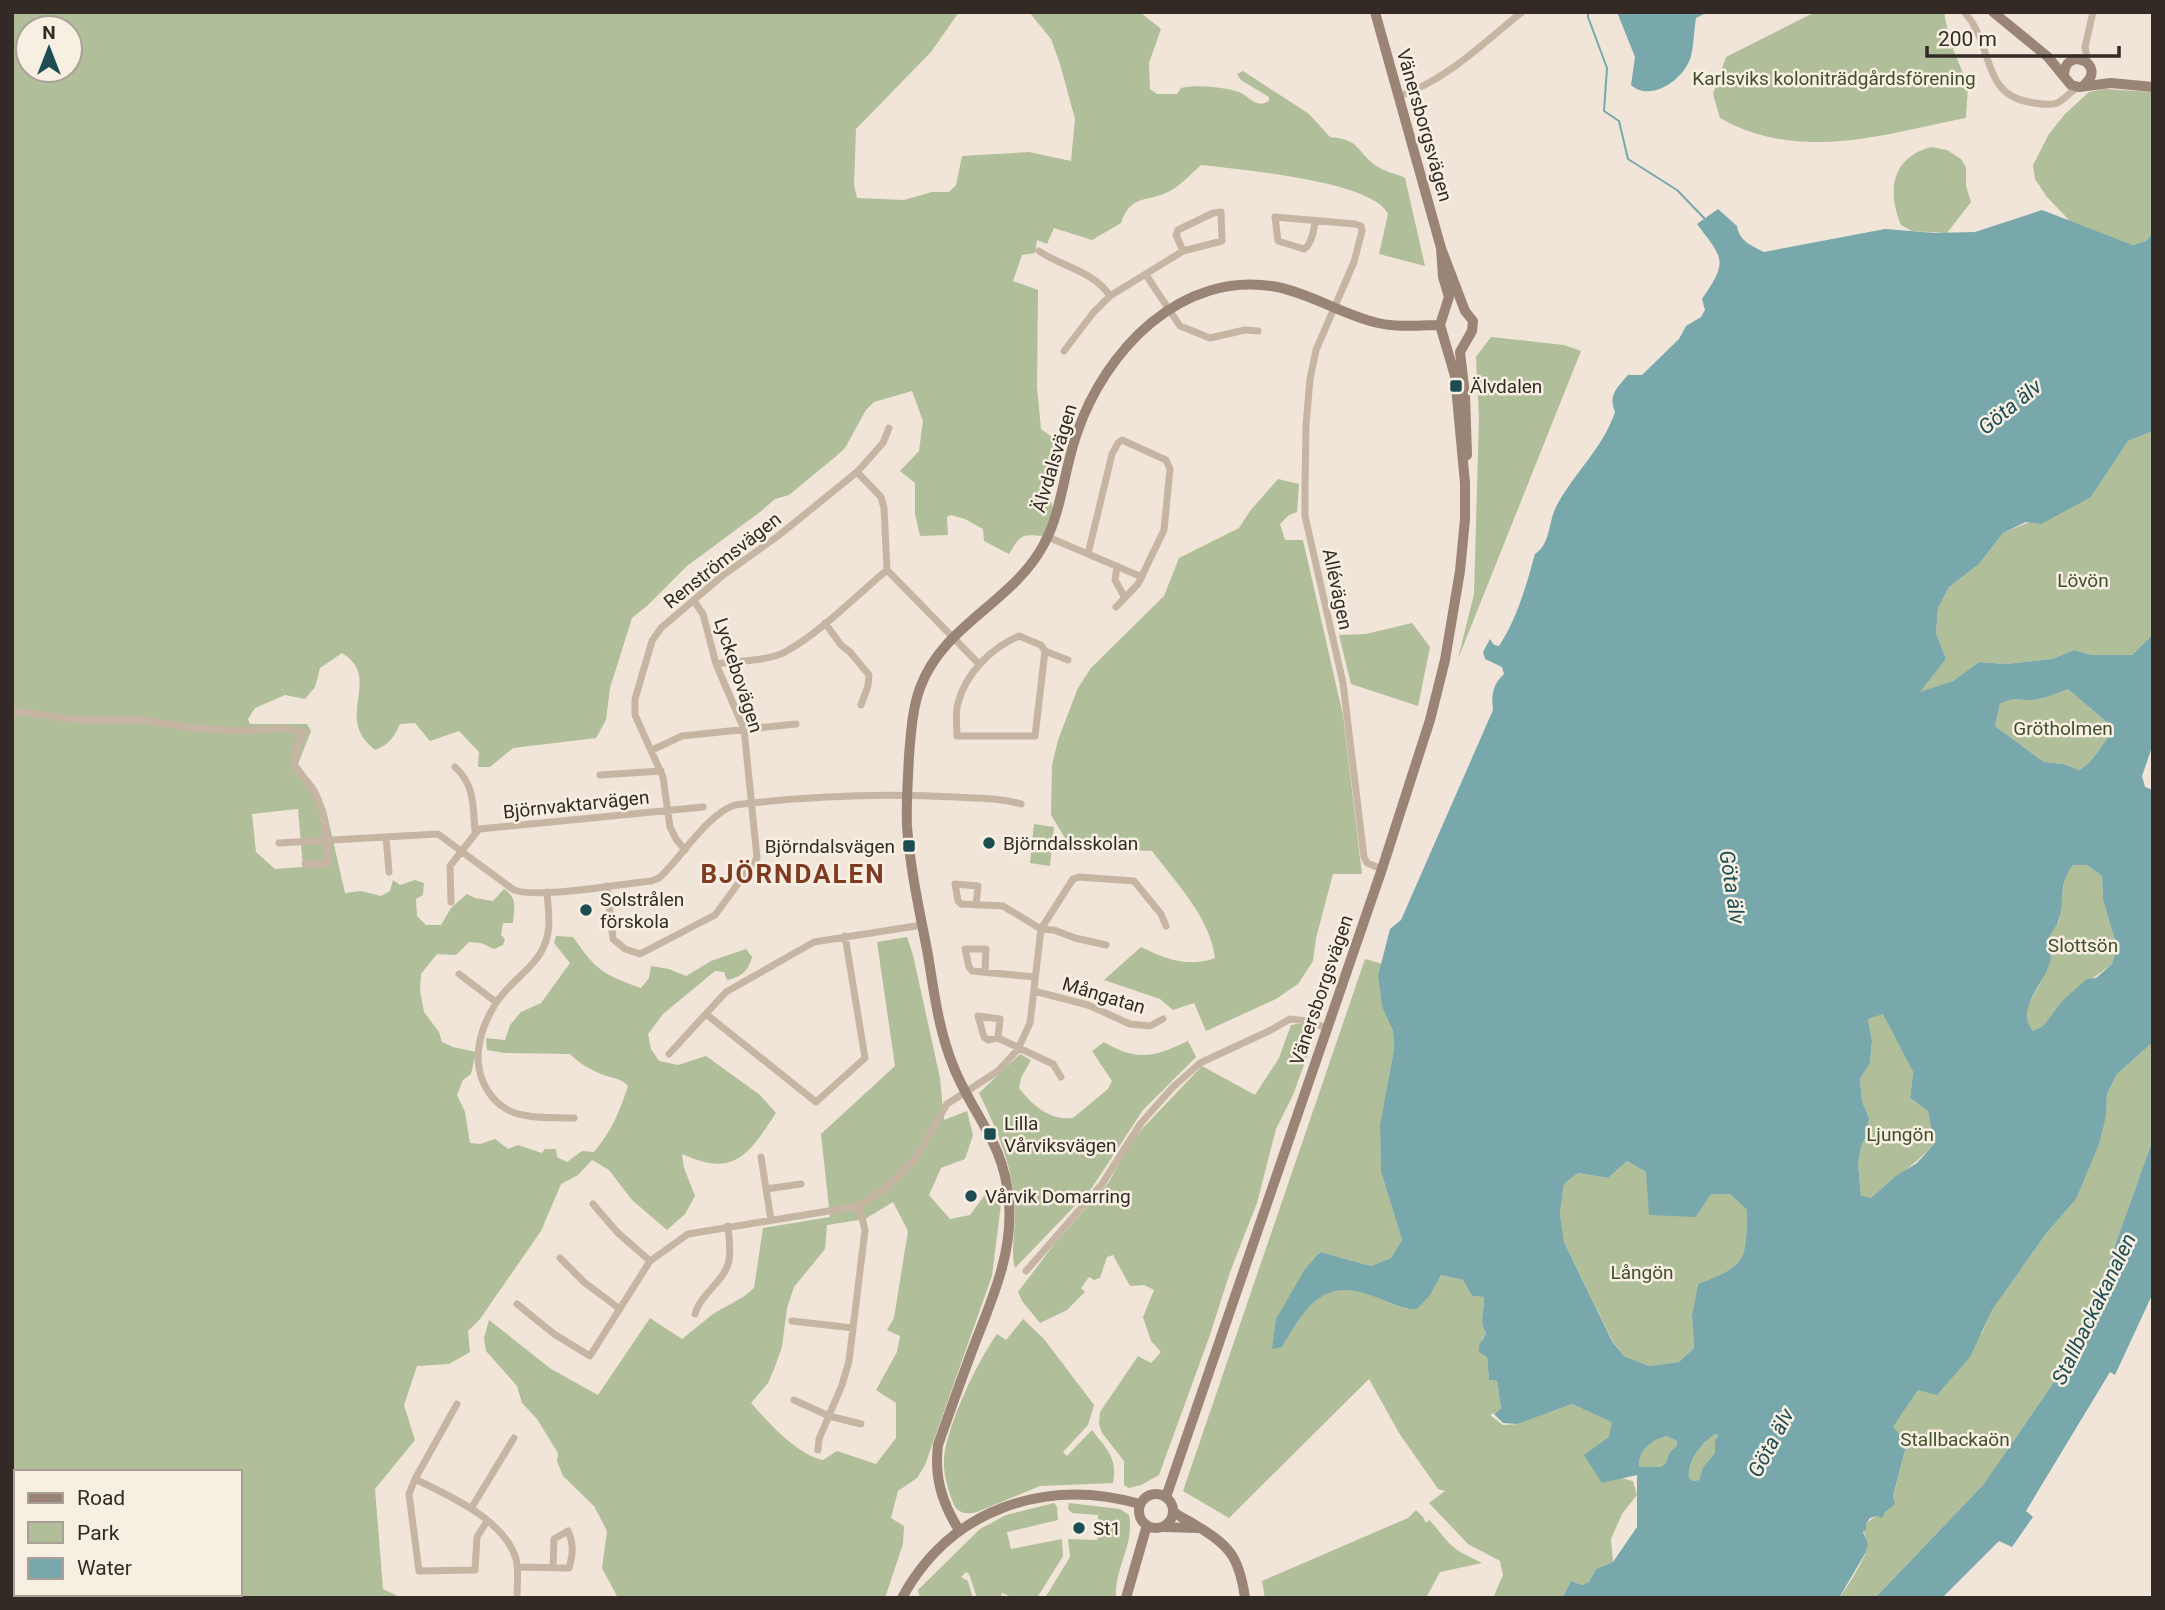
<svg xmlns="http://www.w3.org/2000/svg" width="2165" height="1610" font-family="Roboto,sans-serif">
  <rect width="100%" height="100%" fill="#f0e5d8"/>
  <!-- green -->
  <path fill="#b0be99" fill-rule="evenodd" d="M12 12H959L931 52 856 129 854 185 857 198 904 200 932 192H949L956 185 962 156 1029 152 1071 161 1075 119 1060 64 1051 39 1029 12H1140L1161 29 1149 63 1150 89 1157 94H1177L1181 88C1195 84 1225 87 1239 92 1250 97 1256 109 1269 101V97L1241 80 1237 74 1243 71 1309 114 1330 137C1363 140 1356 153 1378 167 1386 172 1397 174 1405 178L1425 266 1379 254 1388 214C1374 181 1237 169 1201 165 1192 173 1181 185 1170 191 1148 203 1131 193 1121 223L1092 240 1054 228 1047 244 1037 240 1035 253 1022 255 1013 281 1038 290 1037 387 1041 429 1056 440 1044 482 1053 508 1044 536C1021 534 1021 534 1009 554L984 541 983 529 965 519 951 515 947 517 948 535 920 536 915 514V483L900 471 919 451 923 421 912 391 874 402 866 410 845 448 834 458 789 495 775 499 760 512 687 566 648 605 632 618 610 688 606 720 596 738 513 748 490 767H478L479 752 459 731 430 741 415 723 400 724C394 737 389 745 375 750 332 717 384 679 342 653L320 668 315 687 305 699 285 695 255 708 248 719 250 724H307L311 731 298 764 317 789 326 810 345 893 361 891 381 896 390 891 393 880 400 885 415 880 424 883 423 895 416 899 417 916 426 925H441L451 908 467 894 475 898 493 901 504 889C518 898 514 908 513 923H503L501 935 505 939 503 945 494 949 481 943 469 942 456 955 437 954 421 974 420 991 424 1012 439 1032 442 1042 453 1047 476 1052 471 1074 463 1080 457 1095 465 1112 470 1143 480 1144 495 1139 508 1149 518 1145 542 1153 545 1149H556L557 1157 567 1162 582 1151 594 1152C611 1132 620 1111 628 1086 622 1078 610 1078 601 1074 589 1069 579 1063 570 1054L505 1053 487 1050 486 1038 505 1040 510 1025 521 1012 541 1003 570 963 554 943 556 936 573 937C597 971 602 974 641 988L649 978 651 966 669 969 686 976 711 961 746 949 752 957C748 972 741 977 727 980L724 972 715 971 663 1014 648 1034 651 1049 659 1061 678 1065 706 1056 760 1095 776 1113C748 1155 735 1178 682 1154L684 1168 695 1196 685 1214 667 1230 632 1200 609 1170 592 1160 578 1175 561 1184 541 1231 480 1319 468 1331 470 1352 449 1364 417 1366 404 1405 415 1440 375 1489 383 1589 402 1598H12ZM28 28H70V70H28ZM298 809 303 867 275 869 256 852 252 814ZM16 1472H240V1594H16Z
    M1815 12H1944L1950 42 1968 85 1966 118C1884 134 1799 163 1720 118L1713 94 1726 57Z
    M2105 89 2153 92V233L2146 241 2133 245 2070 221 2047 197 2035 179 2033 165 2049 134 2065 114 2089 92Z
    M1931 147 1947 150 1961 159 1966 167V186L1971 202 1947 233 1912 231 1901 225C1887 191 1891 158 1931 147Z
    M1491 337 1564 345 1581 351 1458 659 1474 594 1479 418 1476 357Z
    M2153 431V634L2132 655H2092L2074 650 2052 659 2006 664 1979 662 1953 681 1919 693 1946 659 1936 633 1938 608 1949 587 1979 564 2003 533 2091 497 2128 441Z
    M1278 479 1299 484 1297 512 1289 515 1280 524 1285 540H1303L1343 715 1362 874H1333L1316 938 1313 961 1298 984 1276 999 1206 1031 1194 1003 1173 1010 1160 999 1104 980 1141 947C1165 959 1189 968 1215 958 1210 917 1176 883 1152 851L1071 848 1051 815 1052 765 1058 740 1078 688 1091 668 1164 596 1179 558 1239 528 1250 511Z
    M1412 623 1430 647 1418 706 1351 684 1339 635 1366 634Z
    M2068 689 2110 725V737C2098 748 2092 763 2079 770L2064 764 2044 762 1995 726 2000 704C2015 696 2019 701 2034 700 2046 698 2057 693 2068 689Z
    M1034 824 1054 827 1050 866 1030 863Z
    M2073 865H2087L2102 876 2103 900 2117 947 2112 964 2062 1001 2043 1026 2033 1031 2027 1024 2026 1009 2041 982 2051 957 2048 938 2059 921 2065 875Z
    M907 937 913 955 940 1078 944 1120 967 1111 973 1135 965 1159 941 1168 929 1195 950 1219 970 1215 987 1192 1001 1204 992 1276 925 1465 917 1478 898 1491 891 1518 904 1526 903 1544 885 1598H618L602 1568 607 1531 594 1506 563 1476 557 1461 558 1453 537 1419 522 1403 517 1386 486 1351 484 1338 489 1320 551 1369 598 1395 650 1318 682 1339 713 1314 743 1297 754 1288 763 1228 830 1217 821 1134 895 1066 877 942ZM893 1202 908 1231 894 1318 887 1330 900 1336 897 1352 876 1390 896 1403V1438L876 1464 837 1451 823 1460C796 1454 769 1423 751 1403L768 1383 774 1369 782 1347 787 1308 794 1287 825 1249 827 1225 865 1219Z
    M1365 959 1383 964 1378 976 1382 1007 1393 1031 1394 1051 1380 1124 1381 1172 1402 1240 1391 1258 1371 1266 1319 1252 1282 1347C1304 1311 1322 1275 1372 1295 1384 1301 1395 1306 1408 1309L1431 1294 1441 1275 1463 1280 1472 1296 1484 1297C1485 1309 1478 1322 1486 1333L1482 1339 1487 1357 1489 1380 1497 1381 1501 1410 1490 1415 1503 1425 1518 1424 1572 1404 1613 1422 1602 1483 1621 1478 1633 1481 1637 1495 1622 1514 1611 1539 1613 1562 1596 1569 1589 1582 1582 1585 1571 1581 1562 1598H1493L1503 1575 1500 1561 1468 1544 1429 1503 1445 1491 1438 1489 1399 1433 1369 1379 1229 1518 1183 1491Z
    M1883 1013 1913 1072 1910 1098 1928 1111 1934 1144C1915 1165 1892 1180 1871 1198L1861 1197 1858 1163 1861 1147 1867 1134 1869 1118 1862 1101 1860 1079 1870 1063 1872 1041 1868 1019Z
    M1303 1023 1312 1029 1314 1037 1293 1095 1276 1129 1257 1203 1230 1272 1210 1335 1159 1475 1141 1485 1129 1488 1124 1485V1461L1102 1433 1099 1424 1100 1412 1138 1356 1151 1363 1161 1352 1151 1341 1143 1317 1154 1290 1144 1285 1130 1286 1113 1255 1107 1257 1100 1278 1094 1280 1089 1277 1081 1288 1085 1292 1067 1310 1040 1323 1022 1301 1018 1292 1055 1243 1109 1182 1128 1147 1142 1129 1202 1066 1255 1095 1279 1058 1291 1025Z
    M1188 1041 1196 1057 1143 1110 1091 1189 1015 1268C1010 1248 1016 1229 1015 1208 1013 1166 997 1130 979 1093L1020 1054 1031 1060 1021 1078 1019 1088C1032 1105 1050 1121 1073 1118L1108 1089 1112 1081 1092 1051 1104 1042C1138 1062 1154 1057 1188 1041Z
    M2153 1042V1139L2103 1279 2067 1363 1983 1485 1875 1598H1839C1849 1585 1858 1569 1865 1555 1874 1534 1847 1529 1885 1512L1893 1497 1907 1443 1892 1428 1918 1390 1982 1333 1991 1311 2045 1235 2076 1199 2106 1116 2107 1094 2117 1074Z
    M1627 1161 1646 1172 1696 1217 1711 1194H1730L1747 1210C1746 1261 1747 1265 1698 1284L1692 1315 1694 1348 1679 1362 1649 1366 1624 1356 1612 1340 1564 1242 1560 1213 1564 1184 1578 1173 1608 1178Z
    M1023 1319 1044 1339 1094 1405 1088 1425 1063 1452 1067 1456 1092 1430C1106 1449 1118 1457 1113 1483L1040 1486 977 1512C965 1515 956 1513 952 1500 947 1486 943 1472 944 1458 947 1425 978 1360 997 1334L1006 1340Z
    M1715 1434 1718 1436 1715 1440V1453L1703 1467 1699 1480 1693 1481 1689 1478C1687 1462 1702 1442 1715 1434Z
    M1666 1436 1677 1441V1445L1669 1453 1666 1463 1661 1467H1639C1638 1450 1651 1441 1666 1436Z
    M1054 1503 1057 1507 1058 1520 1007 1532 1011 1549 1062 1539 1063 1556 1037 1598H1014L1002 1593 1000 1598H977L969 1574 966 1572 961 1577 968 1581 973 1598H920L918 1590 980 1529 1006 1515Z
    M1069 1503 1120 1509 1129 1515C1135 1544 1114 1568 1116 1598H1045L1070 1557 1068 1539 1097 1540 1098 1515 1072 1513 1068 1509Z
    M1416 1510 1423 1517 1426 1523 1429 1520C1437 1527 1441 1535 1448 1542 1457 1552 1470 1557 1482 1563L1440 1572 1426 1598H1265L1262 1581 1408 1518Z"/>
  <!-- water -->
  <path fill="#78a8ab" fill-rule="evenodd" d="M1617 12H1708L1696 18C1694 30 1694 44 1691 56 1685 79 1651 103 1631 85L1635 57Z
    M1718 209 1737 226C1739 241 1752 246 1764 252L1885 229 1935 233 1975 232 2042 210 2133 245 2146 241 2153 233V431L2128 441 2091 497 2041 524 2026 522 2003 533 1979 564 1949 587 1938 608 1936 633 1946 659 1920 692 1953 681 1979 662 2006 664 2052 659 2074 650 2092 655H2132L2153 634V744L2142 776 2145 787 2153 790V1042L2117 1074 2107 1094 2106 1116 2099 1144 2076 1199 2045 1235 1992 1310 1970 1357 1937 1395 1918 1390 1893 1427 1907 1443 1893 1496 1895 1504 1885 1512 1882 1518 1877 1516 1870 1518 1866 1524V1529L1863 1532 1868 1544 1866 1552 1839 1598H1562L1571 1581 1582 1585 1589 1582 1596 1569 1613 1562 1637 1527V1475L1602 1483 1584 1455 1609 1437 1612 1422 1572 1404 1518 1424 1503 1423 1494 1414 1501 1409 1497 1381 1489 1380 1487 1357 1479 1352V1346L1486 1333C1478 1322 1485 1309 1484 1297L1472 1296 1463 1280 1441 1275 1431 1294 1417 1309C1399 1310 1386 1300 1370 1295 1321 1277 1304 1311 1282 1347L1272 1349 1276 1319 1305 1269 1320 1252 1371 1266 1391 1258 1402 1240 1381 1172 1380 1124 1394 1050 1393 1031 1382 1007 1378 976 1390 929 1401 920 1493 710C1491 695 1493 684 1504 674L1502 667 1485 659 1483 652 1490 639 1494 645 1499 646C1517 619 1526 586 1535 554 1551 544 1548 521 1557 505 1575 472 1603 448 1615 412 1608 395 1617 388 1628 375H1642L1679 339 1686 326 1701 317 1705 310 1702 299C1729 260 1723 259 1697 224ZM2068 689 2110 725 2109 737C2099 748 2092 763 2079 770L2064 764 2044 762 1995 726 2000 704C2016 696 2019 701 2034 700 2046 698 2057 693 2068 689ZM2073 865H2087L2102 876 2103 900 2117 947 2112 964 2096 978 2087 979 2062 1001 2043 1026 2033 1031C2013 1008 2048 982 2051 957 2051 952 2048 946 2049 941 2049 934 2056 928 2058 922 2066 901 2057 885 2073 865ZM1883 1014 1913 1072 1910 1098 1928 1111 1934 1144 1917 1163 1896 1176 1871 1198 1861 1196 1858 1163 1861 1147 1867 1134 1869 1118 1862 1101 1860 1079 1870 1063 1872 1041 1868 1019ZM1627 1161 1646 1172 1649 1215 1696 1217 1711 1194H1730L1747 1210C1746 1261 1747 1265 1698 1284L1692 1315 1694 1348 1679 1362 1649 1366 1624 1356 1612 1341 1564 1242 1560 1213 1564 1184 1578 1173 1608 1178ZM1716 1434 1718 1436 1715 1440V1453L1703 1467 1699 1480 1693 1481 1689 1478C1687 1462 1702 1441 1716 1434ZM1666 1436 1677 1441V1445L1669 1453 1666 1463 1661 1467H1639C1638 1450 1651 1441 1666 1436Z
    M2153 1139V1293L2115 1375 2110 1372 2026 1511 2033 1517 2012 1547 1999 1541 1942 1598H1875L1983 1485 2067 1363 2103 1279Z"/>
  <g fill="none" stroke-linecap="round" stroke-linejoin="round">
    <!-- stream -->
    <path stroke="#78a8ab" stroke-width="2" d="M1588 12V17L1607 68 1604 111 1619 121 1628 159 1677 190 1705 219"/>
    <!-- street -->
    <path stroke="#c7b5a4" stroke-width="7" d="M1965 13C1994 45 1981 94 2029 102 2038 104 2048 106 2057 103 2066 99 2070 91 2079 87
      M2088 63 2085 47 2093 12
      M1399 96C1447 80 1483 43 1522 12
      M1315 221C1314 230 1312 244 1304 249L1278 241 1275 217 1355 224 1361 226 1362 231 1354 262 1316 350 1310 379 1306 425 1305 490V516L1343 683 1364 857 1367 863 1382 869
      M1039 251C1062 267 1094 271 1110 296
      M1146 275 1180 326 1210 338 1245 330 1258 331
      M1064 351 1093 313 1110 296 1183 251 1222 241 1221 212 1213 213 1178 230 1176 235 1183 251
      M857 472 881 497 884 508 887 570 979 664
      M1048 537 1142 577
      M1088 554 1112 454 1118 443 1122 440 1166 460 1170 469 1164 530 1138 584 1116 607
      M1117 566 1115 580 1125 598
      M825 623 841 645 850 652 869 675 868 686 861 705
      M1019 636 1041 645 1045 651 1035 736H957C957 726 955 713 958 703 966 673 991 648 1019 636Z
      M1045 651 1068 660
      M716 664C735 661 769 661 785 652 819 634 857 595 887 570
      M12 711 78 720H144L193 728 245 731 277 728 304 732C281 777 305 767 318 799 326 820 327 843 328 864H305
      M652 750 682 736 796 724
      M455 767C475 785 473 807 475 831
      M600 775 661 771
      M386 837 389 872
      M279 843 438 834 514 890C538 899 621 884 651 881L659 878C681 858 707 814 735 805 808 796 882 793 956 797 978 798 1000 798 1021 804
      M685 850 676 839 670 827 663 777 635 715V699L652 641 661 628 722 576 778 536 857 472 883 443 889 428
      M607 886 613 939 625 949 640 954 715 915 757 858 744 729 716 664 703 614 694 601
      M547 892C548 910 552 929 544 946 534 969 509 982 496 1003 477 1033 469 1069 493 1098 499 1105 507 1110 515 1113 533 1119 556 1117 574 1118
      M451 902 450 866 479 829 703 807
      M976 905 978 886 955 884 958 901 961 904 1003 906 1041 929 1054 930 1075 938 1106 945
      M985 971 986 949H965L969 967 972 971 1035 977
      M459 974 496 1002
      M1034 991 1088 1005 1130 1024 1150 1026 1163 1019
      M706 1014 816 1102 865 1058 845 936
      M998 1038 1000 1019 978 1016 984 1037 988 1040 998 1038 1053 1064 1061 1077
      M669 1054 726 992 814 942 922 925
      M761 1157 771 1220
      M766 1189 801 1184
      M593 1204 617 1232 650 1261
      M560 1258 585 1283 620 1309
      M1026 1271 1102 1184 1141 1123 1172 1088 1200 1063 1271 1030 1290 1019 1307 1021 1327 1028
      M517 1304 554 1334 590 1356 650 1261 688 1234 859 1206 887 1187 915 1159 947 1104 998 1071 1018 1049 1030 1023 1041 929 1073 879 1079 877 1134 881 1161 914 1166 926
      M695 1314C701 1293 724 1282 729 1261 731 1250 729 1238 728 1226
      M792 1321 853 1328
      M794 1400 829 1416 861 1424
      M457 1404 415 1479 409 1494 419 1571 475 1570 477 1537 487 1521
      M818 1450 819 1439 842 1385 849 1361 865 1230 859 1206
      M415 1479C448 1495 505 1520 516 1559 519 1571 517 1585 517 1598
      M472 1507 514 1438
      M517 1567 569 1568C573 1554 574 1544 568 1531L554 1539 553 1568"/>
    <!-- secondary -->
    <path stroke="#9a8476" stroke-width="10" d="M1375 12 1441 248 1465 311 1473 321 1472 331 1460 352 1465 395 1467 455
      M1993 12 2048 57 2071 85 2079 87 2111 83 2153 87
      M2064 76C2064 44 2109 64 2084 85
      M1139 1511a17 17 0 1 1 34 0a17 17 0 1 1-34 0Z
      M1166 1497 1382 869 1430 720 1445 660 1460 571 1465 519V483L1455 376 1440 325 1449 297 1443 277 1441 248
      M1173 1511C1179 1517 1186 1519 1192 1523 1229 1545 1239 1555 1245 1598
      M1163 1527 1198 1528
      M959 1530C942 1503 934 1477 938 1445 950 1411 962 1377 975 1343 993 1297 1013 1252 1009 1202 1005 1144 974 1117 954 1068 939 1032 934 993 928 955 920 913 910 869 907 826 906 802 908 779 909 756 911 733 912 710 920 688 943 624 1013 603 1044 544 1062 511 1064 469 1077 433 1105 351 1181 269 1277 287 1312 294 1343 315 1378 323 1399 328 1419 325 1440 325
      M902 1598C950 1509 1045 1477 1140 1504
      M1126 1598 1147 1525"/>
  </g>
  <!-- markers -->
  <g fill="#1d4d52" stroke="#f8efe3" stroke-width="2.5">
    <rect x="1449" y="379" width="14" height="14" rx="3.5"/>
    <circle cx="989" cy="843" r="7"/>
    <rect x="902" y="839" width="14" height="14" rx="3.5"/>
    <circle cx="586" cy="910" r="7"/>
    <rect x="983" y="1127" width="14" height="14" rx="3.5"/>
    <circle cx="971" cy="1196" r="7"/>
    <circle cx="1079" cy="1528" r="7"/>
  </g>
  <g text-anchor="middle" stroke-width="5" stroke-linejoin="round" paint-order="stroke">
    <!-- park labels -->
    <g font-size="19" fill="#41502b" stroke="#f8efe3">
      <text x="1834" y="85">Karlsviks koloniträdgårdsförening</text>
      <text x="2083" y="587">Lövön</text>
      <text x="2063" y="735">Grötholmen</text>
      <text x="2083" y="952">Slottsön</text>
      <text x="1900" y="1141">Ljungön</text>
      <text x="1642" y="1279">Långön</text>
      <text x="1955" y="1446">Stallbackaön</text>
    </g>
    <!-- street labels -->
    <g font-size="19" fill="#332a26" stroke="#f8efe3">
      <text transform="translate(1425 125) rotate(74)" y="7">Vänersborgsvägen</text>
      <text transform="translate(1054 458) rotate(-73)" y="7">Älvdalsvägen</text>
      <text transform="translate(722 560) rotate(-38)" y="7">Renströmsvägen</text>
      <text transform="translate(1338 589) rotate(78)" y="7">Allévägen</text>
      <text transform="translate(739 675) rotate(72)" y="7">Lyckebovägen</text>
      <text transform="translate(576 804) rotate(-6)" y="7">Björnvaktarvägen</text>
      <text transform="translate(1321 990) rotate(-71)" y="7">Vänersborgsvägen</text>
      <text transform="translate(1104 995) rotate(17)" y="7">Mångatan</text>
    </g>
    <!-- poi labels -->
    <g font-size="19" fill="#332a26" stroke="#f8efe3" text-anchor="start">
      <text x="1470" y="393">Älvdalen</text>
      <text x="1003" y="850">Björndalsskolan</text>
      <text x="895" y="853" text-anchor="end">Björndalsvägen</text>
      <text x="600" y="906">Solstrålen<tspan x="600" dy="22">förskola</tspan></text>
      <text x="1004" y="1130">Lilla<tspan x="1004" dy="22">Vårviksvägen</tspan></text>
      <text x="985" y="1203">Vårvik Domarring</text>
      <text x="1093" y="1535">St1</text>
    </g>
    <!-- water labels -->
    <g font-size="21" font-style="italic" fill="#1d4d52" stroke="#f8efe3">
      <text transform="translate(2010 407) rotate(-39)" y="7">Göta älv</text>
      <text transform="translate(1732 887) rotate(81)" y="7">Göta älv</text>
      <text transform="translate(2094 1309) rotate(-64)" y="7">Stallbackakanalen</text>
      <text transform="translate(1771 1443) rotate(-62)" y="7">Göta älv</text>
    </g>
    <!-- district labels -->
    <g font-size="26" font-weight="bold" letter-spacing="2" fill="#7e3b22" stroke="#f8efe3">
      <text x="793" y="883">BJÖRNDALEN</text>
    </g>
  </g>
  <!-- border -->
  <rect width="2165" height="1610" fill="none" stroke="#332a26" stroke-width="28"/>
  <!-- legend -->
  <rect x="14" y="1470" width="228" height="126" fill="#f8efe3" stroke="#a9a097" stroke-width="2"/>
  <rect x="28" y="1493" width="35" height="10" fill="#9a8476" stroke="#a9a097" stroke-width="2"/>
  <text x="77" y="1505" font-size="21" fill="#332a26">Road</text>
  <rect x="28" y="1522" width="35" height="21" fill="#b0be99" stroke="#a9a097" stroke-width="2"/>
  <text x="77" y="1540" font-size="21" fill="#332a26">Park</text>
  <rect x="28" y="1558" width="35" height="21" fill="#78a8ab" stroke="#a9a097" stroke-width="2"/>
  <text x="77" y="1575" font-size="21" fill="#332a26">Water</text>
  <!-- north arrow -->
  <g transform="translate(49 49)"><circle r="33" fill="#f8efe3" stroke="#a9a097" stroke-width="2"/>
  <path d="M0-5L12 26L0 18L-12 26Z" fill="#1d4d52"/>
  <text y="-10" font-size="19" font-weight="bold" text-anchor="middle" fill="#332a26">N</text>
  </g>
  <!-- scale -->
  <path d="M1927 46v10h192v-10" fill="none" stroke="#332a26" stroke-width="3.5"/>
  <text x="1938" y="46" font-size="21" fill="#332a26" stroke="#f8efe3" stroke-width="5" paint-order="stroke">200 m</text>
</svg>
